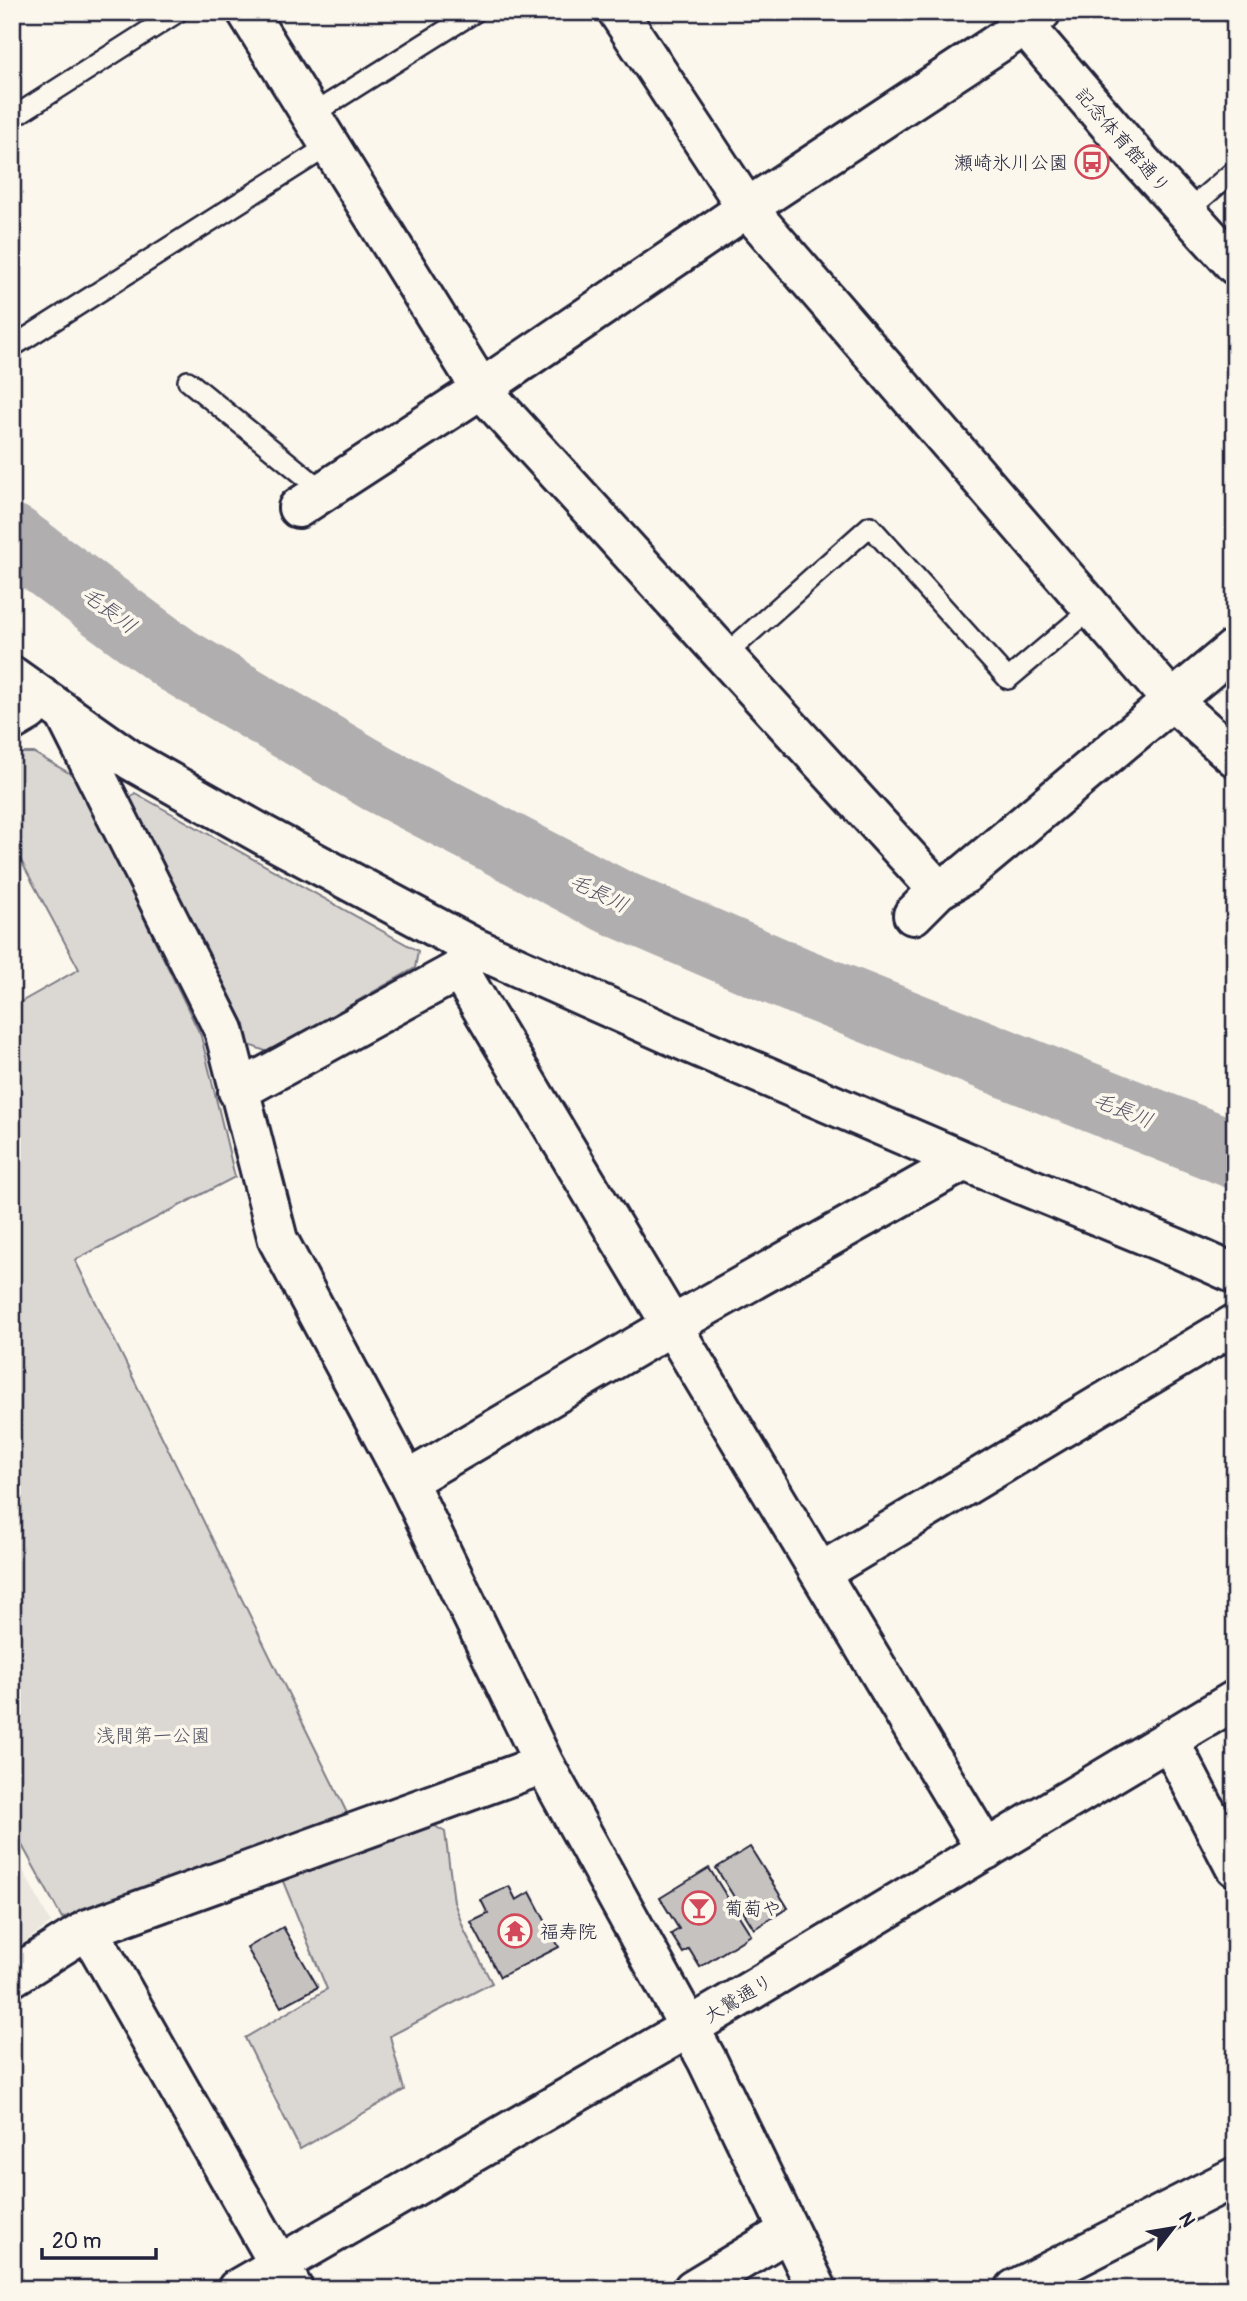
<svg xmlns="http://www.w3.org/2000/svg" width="1247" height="2301" font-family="Pangolin,'Klee One',sans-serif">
  <rect width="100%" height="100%" fill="#fbf7ec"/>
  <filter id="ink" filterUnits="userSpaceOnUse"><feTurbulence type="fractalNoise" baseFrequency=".0143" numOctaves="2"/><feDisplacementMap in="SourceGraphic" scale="14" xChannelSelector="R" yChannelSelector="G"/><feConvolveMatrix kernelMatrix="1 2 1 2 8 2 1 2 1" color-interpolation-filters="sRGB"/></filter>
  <g filter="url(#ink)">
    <!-- built -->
    <path fill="#ebe7df" d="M12 1850 51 1923 12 1952Z"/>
    <!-- green -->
    <path fill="#dbd8d3" stroke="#7e7d87" stroke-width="2" d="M12 753H34L76 777 201 1036 235 1177 75 1260 347 1813 62 1918 12 1827V1007L79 969 12 844Z
      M135 793 418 951 415 968 268 1052 249 1045 245 1025 129 799Z
      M428 1822 445 1832 454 1902 465 1932 492 1983 390 2036 404 2090 300 2149 245 2038 327 1989 280 1874Z"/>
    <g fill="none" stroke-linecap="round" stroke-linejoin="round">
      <!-- river -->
      <path stroke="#b1aeb0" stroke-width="68" d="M12 538 177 660 377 778 613 901 796 980 1235 1155"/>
    </g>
    <!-- building -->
    <path fill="#c6c2c0" stroke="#22223b" stroke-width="2" d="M750 1847 788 1908 754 1929 716 1868Z
      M709 1868 751 1935 700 1967 689 1949 683 1953 671 1934 679 1929 660 1898Z
      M509 1886 516 1900 530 1892 559 1947 500 1977 471 1922 488 1914 481 1900Z
      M283 1927 318 1987 281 2007 247 1948Z"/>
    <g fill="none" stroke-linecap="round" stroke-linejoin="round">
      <defs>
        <path id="lane" d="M311 115 475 12
          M12 118 178 12
          M1186 212 1235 170
          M12 347 330 145
          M188 381 323 491
          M724 656 870 526 1008 679 1091 609"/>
        <path id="street" d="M247 12 481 389 938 890
          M618 12 747 208 1172 701 1235 757
          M298 508 481 389 747 208 1024 26 1041 12
          M12 676 132 761 267 837 473 947 691 1044 964 1161 1179 1249 1235 1274
          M66 716 224 1030 278 1240 407 1481 544 1764 707 2060 817 2289
          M913 915 938 890 965 874 1235 648
          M473 947 459 970 986 1850
          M238 1091 459 970
          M407 1481 671 1326 964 1161
          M820 1573 1235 1324
          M1169 1740 1235 1867
          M88 1929 293 2289
          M12 1977 88 1929 544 1764
          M693 2289 787 2232
          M1015 2289 1235 2177"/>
        <path id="secondary" d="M1013 12 1143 164 1235 265
          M12 721 29 711
          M237 2289 690 2027 1235 1700"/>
      </defs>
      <!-- lane casing -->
      <use href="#lane" stroke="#22223b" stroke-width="24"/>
      <!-- street casing -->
      <use href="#street" stroke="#22223b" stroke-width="44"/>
      <!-- secondary casing -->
      <use href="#secondary" stroke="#22223b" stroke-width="44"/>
      <!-- lane -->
      <use href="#lane" stroke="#fbf7ec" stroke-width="19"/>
      <!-- street -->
      <use href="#street" stroke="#fbf7ec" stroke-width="38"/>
      <!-- secondary -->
      <use href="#secondary" stroke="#fbf7ec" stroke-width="38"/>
    </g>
  </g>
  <!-- icons -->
  <defs>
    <symbol id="bus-ring" viewBox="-11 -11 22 22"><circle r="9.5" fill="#fbf7ec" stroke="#d1495b" stroke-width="1.5"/><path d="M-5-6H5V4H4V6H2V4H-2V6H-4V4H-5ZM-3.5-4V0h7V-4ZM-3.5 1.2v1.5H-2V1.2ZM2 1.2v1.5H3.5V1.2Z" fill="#d1495b"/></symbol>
    <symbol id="bar-ring" viewBox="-11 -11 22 22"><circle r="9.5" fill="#fbf7ec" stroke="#d1495b" stroke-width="1.5"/><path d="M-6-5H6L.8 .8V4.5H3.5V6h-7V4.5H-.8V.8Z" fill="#d1495b"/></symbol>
    <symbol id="temple-ring" viewBox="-11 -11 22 22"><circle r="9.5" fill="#fbf7ec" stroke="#d1495b" stroke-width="1.5"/><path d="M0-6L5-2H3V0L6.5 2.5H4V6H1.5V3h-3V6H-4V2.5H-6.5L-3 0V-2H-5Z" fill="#d1495b"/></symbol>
  </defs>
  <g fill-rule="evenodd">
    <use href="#bus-ring" x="1073" y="143" width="38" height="38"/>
    <use href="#bar-ring" x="680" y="1889" width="38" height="38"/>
    <use href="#temple-ring" x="496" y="1912" width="38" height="38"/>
  </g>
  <g text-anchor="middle" stroke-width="7" stroke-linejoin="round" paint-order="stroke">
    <!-- street labels -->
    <g font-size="19" fill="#22223b" stroke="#fbf7ec">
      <text transform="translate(1123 140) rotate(49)" y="7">記念体育館通り</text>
      <text transform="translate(738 1998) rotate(-31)" y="7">大鷲通り</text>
    </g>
    <!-- poi labels -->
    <g font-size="19" fill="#22223b" stroke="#fbf7ec" text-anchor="start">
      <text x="1068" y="169" text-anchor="end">瀬崎氷川公園</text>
      <text x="724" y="1915">葡萄や</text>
      <text x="540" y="1938">福寿院</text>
    </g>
    <!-- park labels -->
    <g font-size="19" fill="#505061" stroke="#fbf7ec">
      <text x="153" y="1742">浅間第一公園</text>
    </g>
    <!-- water labels -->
    <g font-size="21" font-style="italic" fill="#545364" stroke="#fbf7ec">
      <text transform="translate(109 610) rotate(37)" y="7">毛長川</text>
      <text transform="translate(599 893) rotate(26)" y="7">毛長川</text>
      <text transform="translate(1123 1110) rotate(22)" y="7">毛長川</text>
    </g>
  </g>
  <!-- margin -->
  <rect width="1247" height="2301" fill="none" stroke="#fbf7ec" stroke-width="42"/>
  <rect x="21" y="21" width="1205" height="2259" fill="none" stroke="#22223b" stroke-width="2.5" filter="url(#ink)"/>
  <!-- north arrow -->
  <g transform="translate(1173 2228) rotate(59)" stroke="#fbf7ec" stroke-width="5" paint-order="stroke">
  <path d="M0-5L12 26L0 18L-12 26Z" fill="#22223b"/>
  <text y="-10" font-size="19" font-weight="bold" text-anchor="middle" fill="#22223b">N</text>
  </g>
  <!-- scale -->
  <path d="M42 2248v10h114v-10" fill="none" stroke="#22223b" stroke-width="3.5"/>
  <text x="52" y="2248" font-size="21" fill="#22223b" stroke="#fbf7ec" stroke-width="5" paint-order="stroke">20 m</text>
</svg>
